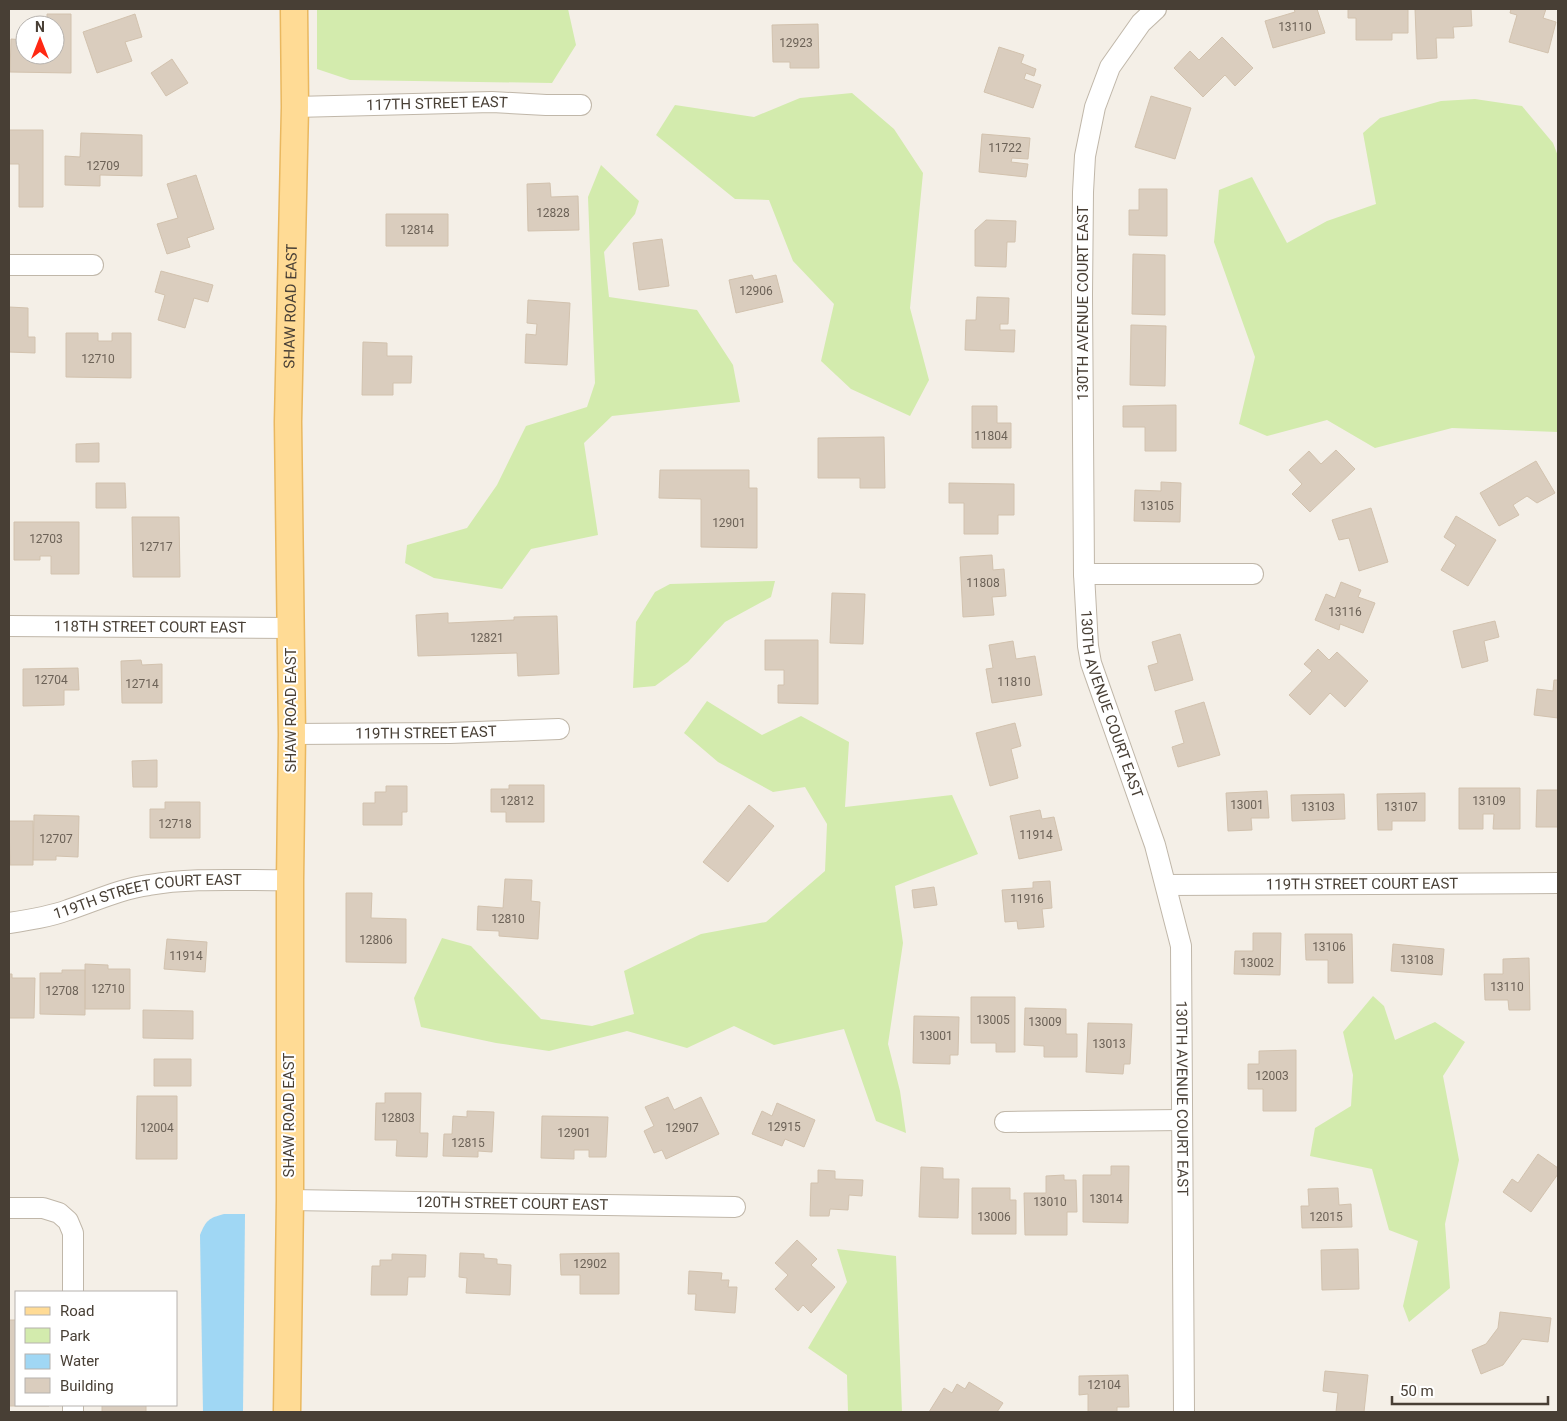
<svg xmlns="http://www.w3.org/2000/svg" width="1567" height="1421" font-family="Roboto,sans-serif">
  <rect width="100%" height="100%" fill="#f4efe7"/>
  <!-- green -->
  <path fill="#d3ebad" d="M317 9H568L576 45 552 83 350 80 317 69Z
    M852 93 894 129 923 173 910 308 929 380 910 416 851 389 821 361 834 304 793 261 769 200 735 199 656 135 675 105 754 117 800 98Z
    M1475 99 1522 106 1553 143 1558 156V432L1452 428 1375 448 1327 420 1267 436 1239 424 1255 357 1214 242 1219 190 1252 177 1287 243 1327 221 1376 204 1363 133 1380 118 1441 101Z
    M601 165 639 201 635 214 604 252 609 297 697 310 733 365 740 402 612 416 584 443 598 535 531 549 502 589 434 578 405 563 407 545 467 528 497 485 526 426 587 407 595 383 588 197Z
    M775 581 771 597 725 622 688 662 655 686 633 688 636 622 655 592 670 584Z
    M707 701 762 735 801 716 849 742 845 807 952 795 978 854 895 886 903 943 888 1044 900 1091 906 1133 876 1121 844 1029 774 1045 734 1026 687 1048 627 1031 549 1051 496 1043 421 1027 414 998 442 938 471 946 541 1019 592 1026 634 1014 624 971 701 934 766 922 825 871 827 824 805 787 773 792 718 762 684 733Z
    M1373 996 1384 1006 1395 1040 1435 1022 1465 1042 1443 1076 1459 1160 1445 1224 1450 1288 1409 1322 1403 1306 1418 1241 1389 1230 1372 1169 1310 1156 1315 1128 1351 1106 1353 1075 1343 1032Z
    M837 1249 896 1256 902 1412H848L847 1375 808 1348 847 1282Z"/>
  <!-- water -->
  <path fill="#a0d7f4" d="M224 1214H245L243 1412H203L200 1235C206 1220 209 1218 224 1214Z"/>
  <!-- building -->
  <path fill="#dacdbe" stroke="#d2c2ae" d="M1294 9H1317L1325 33 1273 48 1265 21 1295 12Z
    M1348 9H1408V33H1392V40H1356V18H1348Z
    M1415 9H1471L1472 26 1453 27 1454 38H1436L1437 58 1417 59Z
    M1511 9H1546L1543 18 1556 22 1548 53 1509 42 1517 15 1510 13Z
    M47 14H71V73L10 72 11 39 25 40V55H55V25H47Z
    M135 14 142 37 125 42 132 61 97 73 83 32Z
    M818 24 819 68H790V62H773L772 25Z
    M1222 37 1253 68 1235 86 1225 75 1203 97 1174 68 1190 51 1199 60Z
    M999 47 1024 55 1021 63 1036 69 1034 76 1026 73 1024 79 1041 85 1033 108 984 92Z
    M172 59 188 83 166 96 151 73Z
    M1151 96 1191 108 1175 159 1135 147Z
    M9 130H43V207H19V164H9Z
    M81 133 142 135V176L100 175V186L65 185V156L80 157Z
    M982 134 1030 138 1028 159 1012 158 1011 162 1028 164 1026 177 979 172Z
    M196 175 214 229 187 238 190 247 167 254 157 224 178 218 167 184Z
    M550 183 551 197 578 196 579 230 528 231 527 184Z
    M1139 189H1167V236L1129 235V210H1139Z
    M386 214H448V246H386Z
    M986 220 1016 221 1015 242H1007L1006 267 975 266V230Z
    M662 239 669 286 639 290 633 243Z
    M1133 254 1165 255V315L1132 314Z
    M161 271 213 285 208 302 194 298 185 328 158 320 165 295 155 292Z
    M752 275 754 280 776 275 783 302 736 313 729 280Z
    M977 297 1009 298 1008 324H1000V330H1015L1014 352 965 350 966 320H976Z
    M528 300 570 303 567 365 525 363 526 334 536 335 537 324 527 323Z
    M9 307 28 308V337H35V353L9 352Z
    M1131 325 1166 326 1165 386 1130 385Z
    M66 333H98V341H112V333H131V378L66 377Z
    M363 342 387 343V356H412L411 383H393V395H362Z
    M1176 405V451H1145V427H1123V406Z
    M972 406H997V423H1011V448H972Z
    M884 437 885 488H860V478H818V438Z
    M99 443V462H76V444Z
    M1336 450 1355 469 1310 512 1292 494 1302 484 1289 470 1309 451 1321 464Z
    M1536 461 1555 493 1537 503 1527 496 1513 505 1519 515 1499 526 1480 493Z
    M660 470H749V488H757V548L701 547V499L659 498Z
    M1161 482 1181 483 1180 522 1134 521 1135 490 1161 491Z
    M96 483H125L126 508H96Z
    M949 483 1014 484V515H998V534H964V503H949Z
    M1371 508 1388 562 1359 571 1349 538 1339 540 1332 520Z
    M1456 516 1496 540 1468 586 1441 570 1456 545 1444 537Z
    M132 517H179L180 577H133Z
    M14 522H79V574H51V556H40V560H14Z
    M992 555 993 570 1004 569 1006 596 992 597 994 615 963 617 960 557Z
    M1341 582 1361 590 1358 597 1375 603 1363 633 1340 624 1339 630 1315 620 1326 594 1335 598Z
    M832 593 865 594 863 644 830 643Z
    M448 613V623L514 620V617L557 616 559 674 518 676 517 653 418 656 416 615Z
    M1495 621 1499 637 1484 641 1488 661 1462 668 1453 631Z
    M1180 634 1193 680 1155 691 1148 666 1158 663 1152 642Z
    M765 640H818V704L778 703V685H784V670H765Z
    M1013 641 1016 659 1035 656 1042 695 992 703 986 669 993 668 989 645Z
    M1318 649 1329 660 1337 652 1368 681 1345 707 1330 693 1310 715 1289 695 1312 671 1304 664Z
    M141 660 142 665 162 664V703H122L121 661Z
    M78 668 79 690H64V705L23 706V669Z
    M1554 680H1558V718L1534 715 1537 689 1553 691Z
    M1204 702 1220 755 1178 767 1172 747 1184 743 1175 711Z
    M1015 723 1021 746 1011 749 1018 778 990 786 976 733Z
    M157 760V787H133L132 761Z
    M509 785H544V822H506V812H491V789H509Z
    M386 786H407V812H402V825H363V803H375V792H386Z
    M1459 788H1520V829H1493L1494 814H1483V829H1459Z
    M1537 790H1558V827H1536Z
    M1267 791 1269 818H1251L1252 830 1228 831 1226 793Z
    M1425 793V821H1392V830H1378L1377 794Z
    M1344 794 1345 819 1292 821 1291 795Z
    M165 802H200V838H150V809H165Z
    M749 805 774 826 728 882 703 862Z
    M1040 810 1042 819 1054 817 1062 850 1019 859 1010 816Z
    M34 815 79 816 78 857 56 856V860H33Z
    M9 821H33V865H10Z
    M505 879 532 880 531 901 540 902 538 939 499 936V931L477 930 478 906 503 908Z
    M1050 881 1052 908 1042 909 1044 927 1018 929 1017 921 1005 922 1002 890 1033 888V882Z
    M934 887 937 905 914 908 912 890Z
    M346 893H372L371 918 406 919V963L346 962Z
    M1253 933H1281L1280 975 1234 974 1235 951H1253Z
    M1305 934H1352L1353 983H1328V960H1306Z
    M167 939 207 942 205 972 164 969Z
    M1393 944 1444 949 1442 975 1391 971Z
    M1529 958 1530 1010H1509L1508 1000H1485L1484 974H1503V959Z
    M85 964 108 965V969H130V1009H85Z
    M62 970H85V1015L40 1014V973H62Z
    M9 974H12V978H35L34 1018H9Z
    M971 997H1015V1052H996V1043H971Z
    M1025 1008 1066 1009V1034H1077V1057H1044V1046L1024 1045Z
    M143 1010 193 1011V1039L143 1038Z
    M914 1016 959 1017 958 1055H950V1064L913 1063Z
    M1088 1023 1132 1024 1130 1064H1124L1123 1074 1086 1072Z
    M1296 1050V1111H1263V1089H1248V1064H1259V1051Z
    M154 1059H191V1086H154Z
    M385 1093H421L420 1133H428L427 1157 396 1156 397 1140H375L376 1103H385Z
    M137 1096H177V1159H136Z
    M668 1097 674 1110 701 1097 719 1134 666 1159 662 1150 654 1153 644 1131 654 1126 645 1107Z
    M777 1103 815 1120 804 1147 785 1139 782 1146 752 1134 762 1111 772 1116Z
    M467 1111 494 1112 492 1152 478 1151V1157L443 1156 444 1134H452L453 1116 467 1117Z
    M542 1116 608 1117 606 1157H589V1150H574V1159L541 1158Z
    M1538 1154 1558 1168V1174L1531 1212 1503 1192 1512 1179 1518 1183Z
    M1111 1166H1129L1128 1223 1083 1222V1175H1111Z
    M921 1167 943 1168V1179H959L958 1218 919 1217Z
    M818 1170 835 1171V1179L863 1180 862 1196 849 1195 848 1210 830 1209 829 1216H810L811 1183H818Z
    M1064 1175V1180H1076L1077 1212H1067V1235H1025L1024 1193H1046V1176Z
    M972 1188H1010V1200H1016V1234H972Z
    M1338 1188 1339 1205 1351 1204 1352 1227 1302 1228 1301 1206H1309L1308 1189Z
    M797 1240 817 1259 811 1265 835 1287 811 1313 803 1305 798 1311 775 1289 788 1275 775 1263Z
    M1358 1249 1359 1289 1322 1290 1321 1250Z
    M460 1253 484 1254V1258L497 1259V1264L511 1265 510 1295 466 1293 467 1278 459 1277Z
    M619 1253V1294H580V1275H561L560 1254Z
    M392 1254 426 1255 425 1277H408L407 1295H371L372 1266H380V1260H392Z
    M689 1271 722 1273 721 1280H729L728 1287H737L735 1313 695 1310 696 1294H688Z
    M1500 1312 1551 1318 1548 1342 1522 1339 1503 1365 1481 1374 1472 1350 1486 1344 1498 1328Z
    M9 1320H16V1405H49V1406H9Z
    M1325 1371 1368 1375 1364 1412H1336L1338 1393 1323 1391Z
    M1128 1375 1129 1407H1117V1412H1088V1394L1079 1395V1376Z
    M969 1382 1003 1403 997 1412H929L944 1388 952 1393 957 1384 965 1389Z
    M102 1405H146V1412H102Z"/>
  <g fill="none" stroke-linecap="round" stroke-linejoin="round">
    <defs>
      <g id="minor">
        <path id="s1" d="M1156 9 1141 23 1110 67 1095 107 1085 156 1083 192 1082 295 1084 574 1088 646 1091 663 1155 845 1181 946 1184 1412"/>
        <path id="s2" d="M295 107 492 102 546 105H581"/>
        <path d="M9 265H93"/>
        <path d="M1084 574H1253"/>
        <path id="s3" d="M9 626 291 628"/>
        <path id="s4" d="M292 734 450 733 559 729"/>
        <path id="s5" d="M1167 885 1558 883"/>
        <path id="s6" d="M9 923C29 920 49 917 68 910 95 901 120 889 149 885 193 877 245 881 290 880"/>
        <path d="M1005 1122 1181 1120"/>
        <path id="s7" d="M290 1200 735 1207"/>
        <path d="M9 1208H43L59 1213 68 1221 73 1233V1292"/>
        <path d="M73 1405V1412"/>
      </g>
      <g id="major">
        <path id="s8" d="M287 1412 290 1200V880L292 734 288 422 295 107 294 9"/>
      </g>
    </defs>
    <!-- minor casing -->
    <use href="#minor" stroke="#c0b7a9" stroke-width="22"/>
    <!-- major casing -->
    <use href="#major" stroke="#eab85f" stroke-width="29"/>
    <!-- minor -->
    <use href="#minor" stroke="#fff" stroke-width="20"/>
    <!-- major -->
    <use href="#major" stroke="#ffdb95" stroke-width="26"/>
  </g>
  <g text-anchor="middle" stroke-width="4" stroke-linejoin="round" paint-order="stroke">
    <!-- number labels -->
    <g font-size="12" fill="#6c6257">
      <text x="1295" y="31">13110</text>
      <text x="796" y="47">12923</text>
      <text x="1005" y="152">11722</text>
      <text x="103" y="170">12709</text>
      <text x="553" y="217">12828</text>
      <text x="417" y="234">12814</text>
      <text x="756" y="295">12906</text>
      <text x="98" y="363">12710</text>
      <text x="991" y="440">11804</text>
      <text x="1157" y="510">13105</text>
      <text x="729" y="527">12901</text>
      <text x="46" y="543">12703</text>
      <text x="156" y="551">12717</text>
      <text x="983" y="587">11808</text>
      <text x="1345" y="616">13116</text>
      <text x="487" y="642">12821</text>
      <text x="51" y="684">12704</text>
      <text x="1014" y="686">11810</text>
      <text x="142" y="688">12714</text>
      <text x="517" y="805">12812</text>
      <text x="1489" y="805">13109</text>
      <text x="1247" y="809">13001</text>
      <text x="1318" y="811">13103</text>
      <text x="1401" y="811">13107</text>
      <text x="175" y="828">12718</text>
      <text x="1036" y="839">11914</text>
      <text x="56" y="843">12707</text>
      <text x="1027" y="903">11916</text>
      <text x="508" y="923">12810</text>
      <text x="376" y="944">12806</text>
      <text x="1329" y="951">13106</text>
      <text x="186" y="960">11914</text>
      <text x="1417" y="964">13108</text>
      <text x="1257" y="967">13002</text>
      <text x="1507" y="991">13110</text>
      <text x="108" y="993">12710</text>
      <text x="62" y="995">12708</text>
      <text x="993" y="1024">13005</text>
      <text x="1045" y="1026">13009</text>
      <text x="936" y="1040">13001</text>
      <text x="1109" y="1048">13013</text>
      <text x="1272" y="1080">12003</text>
      <text x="398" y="1122">12803</text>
      <text x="784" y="1131">12915</text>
      <text x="157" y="1132">12004</text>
      <text x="682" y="1132">12907</text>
      <text x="574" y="1137">12901</text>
      <text x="468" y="1147">12815</text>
      <text x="1106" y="1203">13014</text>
      <text x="1050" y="1206">13010</text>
      <text x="994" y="1221">13006</text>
      <text x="1326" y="1221">12015</text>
      <text x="590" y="1268">12902</text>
      <text x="1104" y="1389">12104</text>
    </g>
    <!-- street labels -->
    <g font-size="15" fill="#483f35" stroke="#fff">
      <text dy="5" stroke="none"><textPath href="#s2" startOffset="142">117TH STREET EAST</textPath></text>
      <text transform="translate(1083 303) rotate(-90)" y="5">130TH AVENUE COURT EAST</text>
      <text dy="5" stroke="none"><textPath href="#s8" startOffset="1106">SHAW ROAD EAST</textPath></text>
      <text dy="5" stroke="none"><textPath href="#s3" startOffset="141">118TH STREET COURT EAST</textPath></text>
      <text dy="5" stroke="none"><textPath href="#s1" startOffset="719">130TH AVENUE COURT EAST</textPath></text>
      <text transform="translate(291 710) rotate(-90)" y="5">SHAW ROAD EAST</text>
      <text dy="5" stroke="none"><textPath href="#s4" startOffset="134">119TH STREET EAST</textPath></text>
      <text dy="5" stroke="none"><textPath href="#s5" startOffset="195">119TH STREET COURT EAST</textPath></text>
      <text dy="5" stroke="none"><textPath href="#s6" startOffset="142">119TH STREET COURT EAST</textPath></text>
      <text dy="5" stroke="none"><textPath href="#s1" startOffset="1124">130TH AVENUE COURT EAST</textPath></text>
      <text transform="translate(289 1115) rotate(-90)" y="5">SHAW ROAD EAST</text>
      <text dy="5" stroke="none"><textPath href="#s7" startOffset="222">120TH STREET COURT EAST</textPath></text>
    </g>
  </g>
  <!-- border -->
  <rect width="1567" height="1421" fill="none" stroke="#483f35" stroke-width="20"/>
  <!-- legend -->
  <rect x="15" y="1291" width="162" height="115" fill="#ffffff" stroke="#b6b2ae"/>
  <rect x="25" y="1307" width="25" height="8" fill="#ffdb95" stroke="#b6b2ae"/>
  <text x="60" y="1316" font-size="15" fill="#483f35">Road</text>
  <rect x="25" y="1328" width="25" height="15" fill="#d3ebad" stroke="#b6b2ae"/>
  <text x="60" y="1341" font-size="15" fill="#483f35">Park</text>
  <rect x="25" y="1354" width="25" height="15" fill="#a0d7f4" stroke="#b6b2ae"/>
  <text x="60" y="1366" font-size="15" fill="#483f35">Water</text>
  <rect x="25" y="1378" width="25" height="15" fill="#dacdbe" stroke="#b6b2ae"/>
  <text x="60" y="1391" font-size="15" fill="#483f35">Building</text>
  <!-- north arrow -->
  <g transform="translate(40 40)"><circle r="24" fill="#ffffff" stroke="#b6b2ae"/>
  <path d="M0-4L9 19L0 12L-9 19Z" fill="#ff2813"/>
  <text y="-8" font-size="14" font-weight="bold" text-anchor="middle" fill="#483f35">N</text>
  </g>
  <!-- scale -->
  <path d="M1392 1396v8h156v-8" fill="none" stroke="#483f35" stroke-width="2.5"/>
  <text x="1400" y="1396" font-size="15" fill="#483f35" stroke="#ffffff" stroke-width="4" paint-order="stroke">50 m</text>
</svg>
